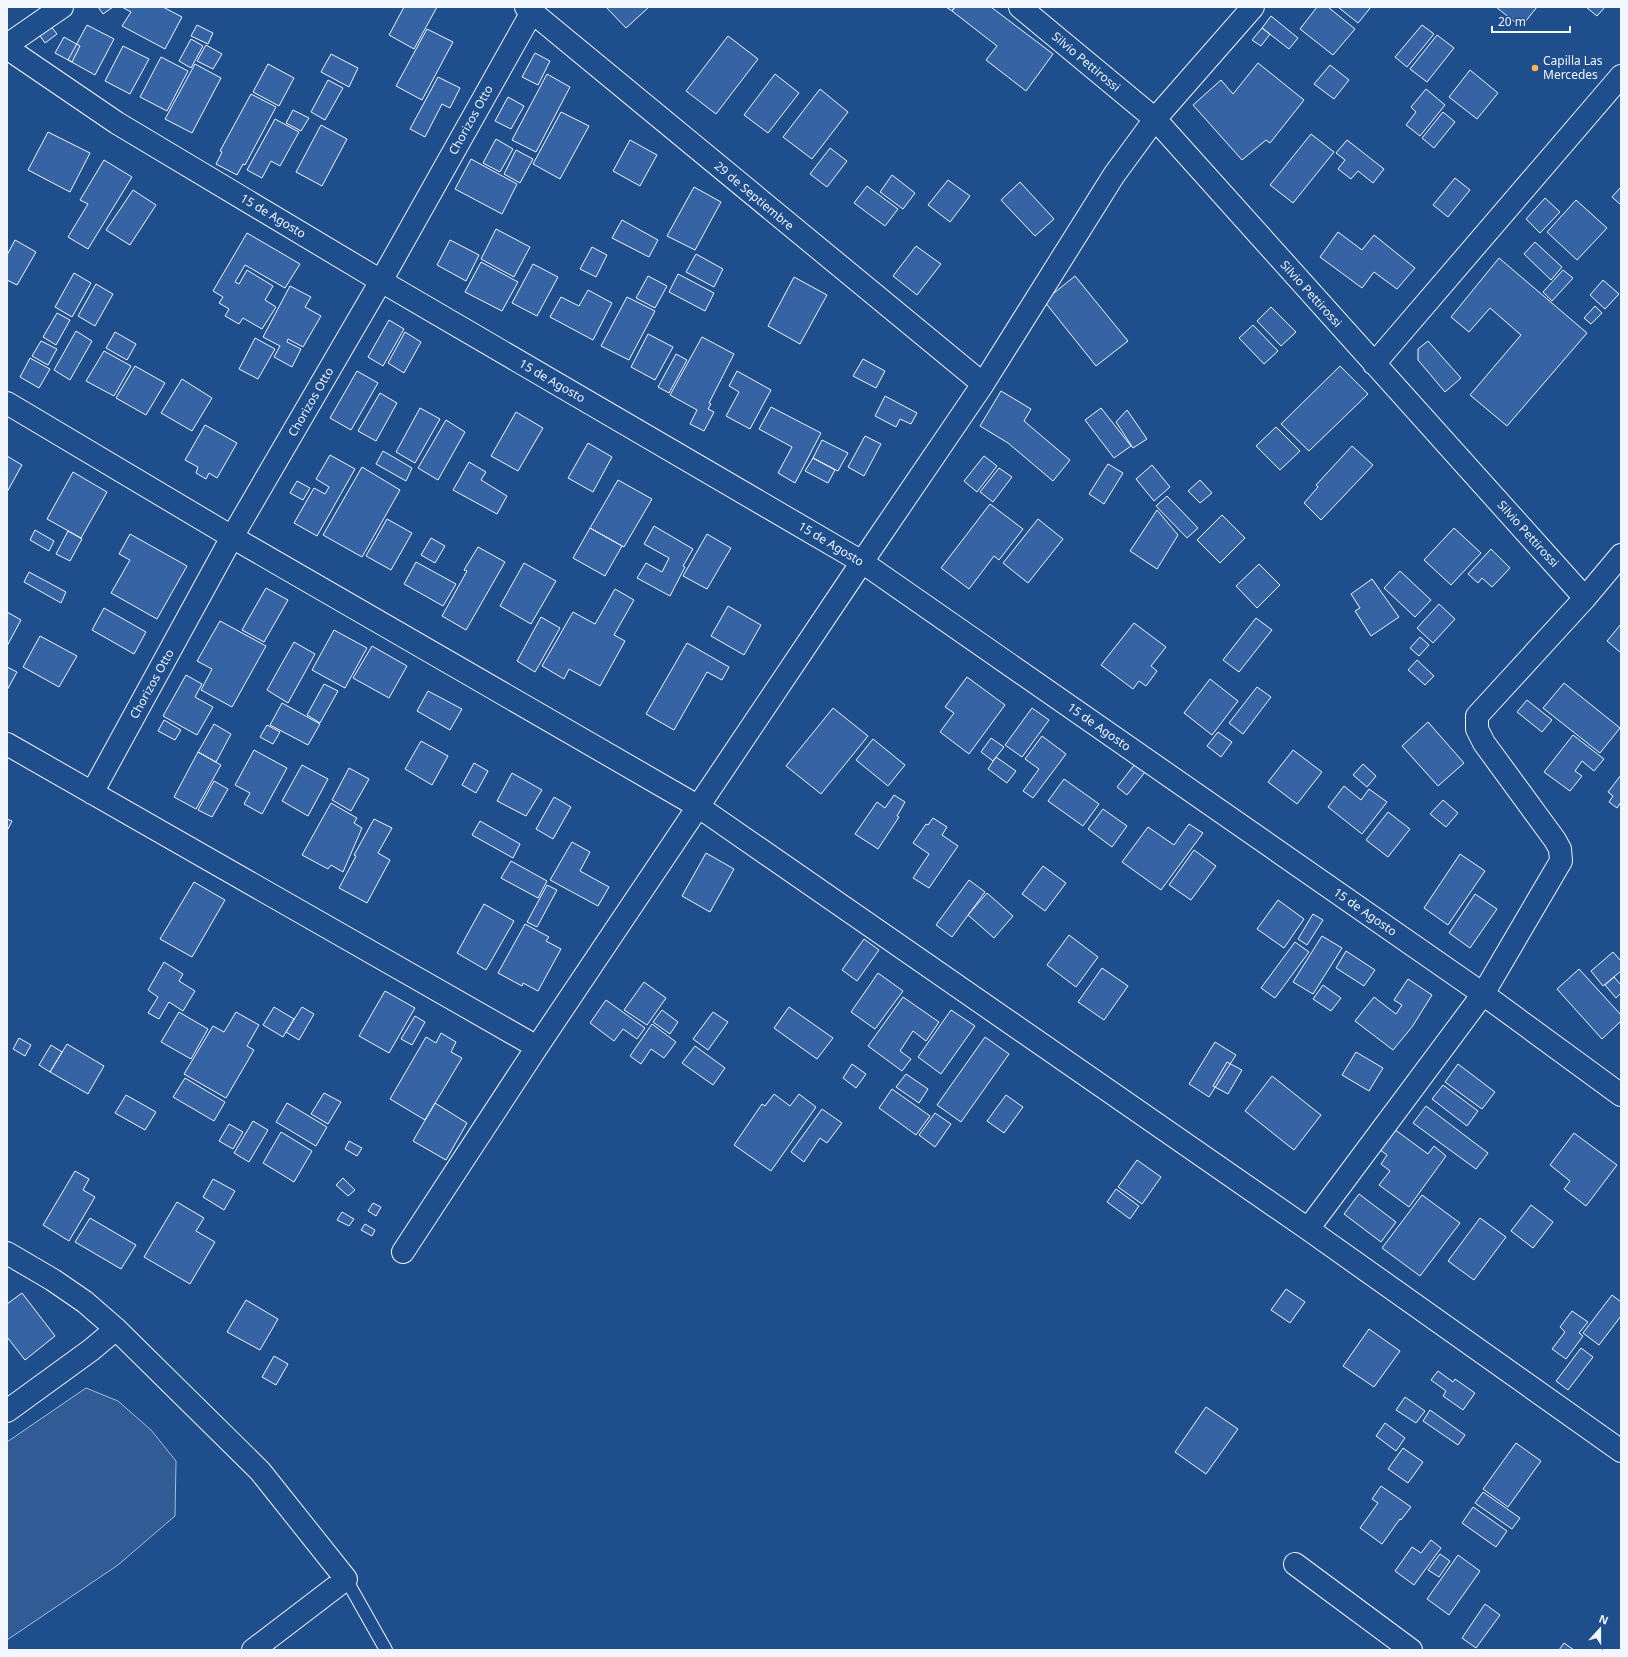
<svg xmlns="http://www.w3.org/2000/svg" width="1628" height="1657" font-family="'Noto Sans',sans-serif">
  <rect width="100%" height="100%" fill="#1f4e8c"/>
  <!-- built -->
  <path fill="#305b95" stroke="#a8bbd7" d="M86 1388 118 1401 151 1430 176 1461 175 1516 118 1565 7 1640V1442Z"/>
  <!-- building -->
  <path fill="#3563a3" stroke="#f2f6ff" d="M98 7H113L103 14Z
    M122 7H163L182 17 165 49 122 26 131 12Z
    M404 7H437L414 49 389 35Z
    M606 7H649L626 28Z
    M946 7H955L952 11Z
    M955 7H991L1053 54 1026 91 986 60 997 46 952 11Z
    M1317 7H1328L1355 29 1333 55 1300 29Z
    M1338 7H1371L1358 23Z
    M1496 7H1537L1521 27Z
    M1586 7H1605L1597 16Z
    M1271 16 1298 38 1289 49 1262 28Z
    M50 25 57 34 45 43 38 33Z
    M87 25 114 39 95 75 68 60Z
    M197 25 213 33 208 44 191 36Z
    M1422 25 1434 34 1407 67 1395 57Z
    M1262 28 1270 34 1261 46 1252 40Z
    M427 29 453 42 422 100 396 86Z
    M1437 35 1454 48 1427 82 1410 69Z
    M728 36 758 59 716 114 686 91Z
    M64 37 80 46 72 62 55 53Z
    M191 39 203 46 191 68 179 61Z
    M206 45 222 54 213 69 197 61Z
    M123 46 149 59 130 94 105 81Z
    M535 53 550 61 538 85 522 77Z
    M331 54 358 68 349 87 321 72Z
    M161 57 188 71 167 111 140 97Z
    M1258 63 1304 100 1270 143 1266 140 1242 160 1193 105 1221 80 1233 94Z
    M195 64 221 78 192 133 165 119Z
    M268 64 294 78 279 106 253 92Z
    M1330 65 1349 80 1334 99 1314 84Z
    M1470 70 1498 93 1477 119 1449 97Z
    M547 74 570 87 536 152 512 140Z
    M775 74 799 93 768 133 744 115Z
    M438 77 460 88 450 108 442 104 425 137 410 129Z
    M328 80 343 88 325 120 311 112Z
    M820 89 848 112 812 159 783 137Z
    M1426 89 1445 105 1420 136 1406 125 1416 112 1411 107Z
    M251 94 276 107 245 165 243 164 237 175 216 164 222 152 220 151Z
    M508 97 524 106 511 129 495 121Z
    M293 110 309 118 301 131 286 123Z
    M561 112 589 126 560 179 533 164Z
    M1443 112 1455 122 1434 148 1422 138Z
    M275 119 299 132 280 166 271 161 262 178 247 170Z
    M321 125 347 139 322 186 296 172Z
    M48 132 90 153 70 192 28 170Z
    M1311 134 1334 152 1293 203 1270 185Z
    M496 139 513 149 500 172 483 163Z
    M630 140 657 155 640 186 613 171Z
    M1347 140 1384 169 1373 183 1358 171 1351 179 1338 169 1345 160 1336 153Z
    M830 148 847 161 827 187 810 174Z
    M516 150 533 159 520 183 504 174Z
    M471 159 517 184 502 214 455 189Z
    M104 160 132 177 88 249 68 237 88 204 80 200Z
    M892 175 915 193 903 209 880 192Z
    M1455 178 1470 190 1448 217 1433 205Z
    M948 180 970 196 950 222 928 205Z
    M1020 182 1054 219 1035 236 1001 200Z
    M867 186 898 209 885 226 854 203Z
    M694 187 721 202 695 250 667 236Z
    M1620 188 1621 189V205L1612 197Z
    M133 190 156 205 130 245 106 230Z
    M1545 198 1560 212 1540 233 1526 219Z
    M1576 200 1607 228 1577 260 1547 232Z
    M622 220 658 240 649 257 612 238Z
    M496 229 530 247 514 277 481 259Z
    M1338 232 1362 250 1374 235 1415 268 1397 289 1374 272 1362 288 1320 257Z
    M247 233 300 264 285 288 245 265 235 282 239 284 247 270 273 286 265 300 276 307 262 329 243 318 239 324 225 316 229 309 219 303 223 297 213 291Z
    M15 240 36 252 17 285 7 280V255Z
    M450 240 479 255 466 281 437 265Z
    M1535 242 1562 267 1551 280 1524 254Z
    M916 246 941 264 917 295 893 276Z
    M592 247 607 255 596 277 580 269Z
    M696 254 723 269 714 287 686 272Z
    M1499 258 1587 333 1507 426 1470 395 1521 335 1490 308 1469 332 1451 317Z
    M481 262 518 282 502 311 465 292Z
    M533 264 558 277 537 316 512 303Z
    M1563 270 1573 278 1552 301 1543 292Z
    M74 273 91 283 72 317 55 307Z
    M678 274 714 293 705 311 669 292Z
    M648 276 667 286 655 308 636 298Z
    M1075 276 1128 341 1096 366 1044 301Z
    M794 277 827 295 800 344 768 326Z
    M1603 280 1619 294 1605 309 1590 295Z
    M96 284 113 294 95 326 78 316Z
    M290 286 311 297 305 307 321 316 303 347 288 339 287 342 301 349 292 367 274 357 280 346 263 337Z
    M588 290 612 303 593 340 550 317 561 297 579 306Z
    M627 297 655 311 629 360 601 346Z
    M1595 306 1602 313 1591 324 1584 318Z
    M1271 307 1296 332 1281 346 1257 321Z
    M57 313 70 320 56 345 43 337Z
    M389 320 404 329 383 366 368 357Z
    M1253 325 1278 351 1264 364 1239 338Z
    M76 331 92 341 70 380 54 370Z
    M115 332 136 344 127 360 106 348Z
    M405 332 421 342 404 373 388 363Z
    M648 334 673 347 655 380 631 367Z
    M702 337 734 354 709 403 711 404 708 409 714 412 704 431 690 424 697 410 670 395Z
    M255 338 275 349 258 379 239 369Z
    M41 341 57 349 48 365 32 356Z
    M1428 341 1461 378 1445 392 1418 360V349Z
    M104 351 131 366 114 396 86 381Z
    M676 354 687 360 669 393 658 387Z
    M30 358 50 369 39 388 20 377Z
    M863 359 885 371 876 388 853 376Z
    M135 366 165 383 146 415 116 398Z
    M1340 366 1368 394 1309 451 1281 424Z
    M357 371 378 383 351 430 330 418Z
    M737 371 771 390 750 429 726 416 739 392 729 386Z
    M182 379 212 398 192 431 161 413Z
    M1001 391 1031 409 1024 421 1070 460 1053 481 1008 443 980 426Z
    M380 393 397 403 376 441 358 431Z
    M885 396 917 413 911 424 900 419 896 427 875 416Z
    M771 407 821 433 795 483 778 473 792 447 759 429Z
    M420 408 440 419 415 463 396 452Z
    M1101 408 1131 446 1114 458 1085 420Z
    M1127 410 1147 439 1133 448 1116 422Z
    M516 412 543 428 518 471 491 456Z
    M446 420 465 432 438 480 418 468Z
    M205 425 237 443 217 478 209 473 206 479 196 473 198 467 185 460Z
    M1276 427 1300 451 1280 470 1256 446Z
    M865 436 881 444 864 476 848 467Z
    M822 440 848 453 838 471 813 458Z
    M588 443 612 457 593 492 568 478Z
    M1352 446 1373 465 1321 520 1304 503 1318 487 1316 485Z
    M383 451 412 468 406 481 376 464Z
    M330 455 355 469 317 536 294 523 314 488 325 494 329 487 316 479Z
    M7 456 22 465 7 492Z
    M984 456 997 466 977 492 964 481Z
    M813 458 835 470 828 483 805 471Z
    M469 462 486 472 481 480 507 496 497 514 453 490Z
    M1108 464 1123 473 1104 504 1089 494Z
    M1152 465 1170 487 1154 501 1136 479Z
    M362 467 400 490 362 557 323 535Z
    M999 468 1012 477 993 502 980 492Z
    M73 472 107 492 81 538 47 519Z
    M618 480 652 499 624 547 590 528Z
    M1200 480 1212 493 1200 503 1188 491Z
    M297 481 310 488 303 500 290 493Z
    M1167 496 1198 528 1187 538 1156 506Z
    M990 504 1023 529 999 560 994 556 969 589 941 568Z
    M1157 510 1178 535 1157 569 1130 551Z
    M1222 515 1245 538 1220 563 1197 540Z
    M387 519 412 533 391 570 366 556Z
    M1038 519 1063 539 1028 583 1003 563Z
    M654 526 693 549 683 566 685 567 670 596 637 578 646 563 662 572 669 558 644 544Z
    M590 528 622 546 605 576 573 558Z
    M1454 528 1481 553 1451 585 1424 560Z
    M35 530 54 541 49 551 30 540Z
    M68 531 82 539 70 561 56 554Z
    M130 534 187 566 157 619 111 593 130 560 119 554Z
    M707 534 731 548 707 589 683 576Z
    M431 538 445 546 435 563 421 555Z
    M478 547 505 562 466 630 442 616 467 571 464 570Z
    M1491 549 1510 568 1492 587 1482 578 1478 583 1468 574Z
    M416 562 456 584 443 606 404 584Z
    M524 563 556 581 531 624 500 606Z
    M1259 564 1280 585 1257 608 1236 586Z
    M1400 571 1431 600 1415 617 1384 588Z
    M29 572 66 592 61 603 24 582Z
    M1372 579 1399 617 1371 636 1355 611 1360 608 1351 594Z
    M266 588 288 600 264 642 242 630Z
    M615 589 634 600 614 635 625 641 600 686 569 669 564 679 542 666 573 612 595 624Z
    M1439 604 1455 619 1433 643 1417 628Z
    M728 606 761 625 744 655 711 636Z
    M104 608 146 632 134 654 92 630Z
    M7 612 21 620 7 646Z
    M541 617 560 628 535 672 517 661Z
    M1256 618 1272 630 1239 672 1223 660Z
    M220 621 266 646 232 707 201 690 212 669 197 661Z
    M1134 623 1166 647 1151 666 1157 671 1146 686 1139 681 1133 689 1101 665Z
    M1621 624V653L1607 641Z
    M334 630 367 648 345 688 312 670Z
    M40 636 77 656 59 687 23 667Z
    M1420 637 1429 645 1419 656 1410 648Z
    M294 642 315 654 288 703 267 690Z
    M687 643 729 667 722 680 707 672 674 730 646 714Z
    M372 646 407 666 389 698 353 678Z
    M1417 660 1434 676 1425 685 1408 670Z
    M7 667 17 672 7 690Z
    M186 675 202 684 195 697 213 707 197 735 163 716Z
    M967 677 1005 705 969 754 940 732 954 713 945 707Z
    M1210 679 1238 701 1212 735 1184 713Z
    M1564 683 1620 728 1600 753 1543 708Z
    M324 684 338 691 320 723 307 715Z
    M1257 687 1271 697 1243 734 1229 723Z
    M428 691 462 709 450 730 417 711Z
    M1527 700 1552 720 1542 732 1517 712Z
    M282 703 320 724 308 745 270 725Z
    M833 708 868 736 821 794 786 766Z
    M1032 708 1049 720 1022 757 1005 745Z
    M164 720 181 730 175 740 158 731Z
    M1428 722 1464 763 1438 786 1402 746Z
    M214 724 231 734 216 762 198 752Z
    M267 725 280 732 273 744 260 737Z
    M1218 732 1232 742 1221 757 1207 746Z
    M1573 735 1604 759 1594 771 1582 761 1575 771 1582 776 1570 791 1544 772Z
    M1042 736 1066 754 1033 798 1023 791 1039 769 1025 759Z
    M991 738 1004 747 993 761 981 752Z
    M873 739 905 765 888 786 856 760Z
    M421 741 448 756 432 785 405 769Z
    M254 750 287 768 262 814 244 804 250 793 235 785Z
    M1293 750 1322 772 1297 804 1268 782Z
    M198 752 221 765 196 809 174 797Z
    M996 757 1016 771 1007 783 988 769Z
    M474 763 488 771 476 793 462 785Z
    M1135 764 1145 772 1127 795 1117 787Z
    M1363 764 1376 776 1367 787 1353 775Z
    M302 765 328 779 308 816 282 801Z
    M349 768 369 779 351 811 332 800Z
    M512 773 542 790 526 816 497 801Z
    M1621 775V802L1617 808 1609 802 1613 796 1608 792Z
    M1064 779 1099 804 1083 826 1048 801Z
    M214 781 228 789 212 817 198 810Z
    M1344 786 1361 800 1369 789 1387 802 1362 834 1328 807Z
    M894 795 905 802 897 816 899 817 878 849 855 834 877 802 885 808Z
    M554 797 571 807 553 839 536 829Z
    M1443 800 1458 813 1446 827 1430 814Z
    M331 803 357 818 354 823 362 828 343 872 331 865 328 869 302 855Z
    M1103 809 1127 826 1112 847 1088 829Z
    M1388 812 1410 829 1388 857 1366 840Z
    M933 818 947 827 942 835 958 846 929 888 913 878 929 854 913 843 926 824 928 825Z
    M7 819 12 821 7 831Z
    M374 819 392 828 378 853 390 860 367 903 339 888 356 856 354 855Z
    M480 821 520 844 513 858 472 835Z
    M1189 824 1203 833 1161 890 1122 862 1148 827 1174 845Z
    M572 842 590 852 580 871 609 887 598 906 550 880Z
    M1194 850 1216 866 1191 900 1169 885Z
    M706 853 734 869 710 912 682 896Z
    M1460 854 1485 871 1448 925 1424 908Z
    M511 861 547 881 538 898 501 878Z
    M1043 866 1066 883 1045 911 1022 894Z
    M969 880 985 892 952 937 936 925Z
    M194 882 225 900 192 957 160 939Z
    M547 885 557 890 537 927 527 922Z
    M987 893 1013 916 994 938 968 915Z
    M1475 894 1497 909 1470 948 1449 933Z
    M1278 900 1304 919 1284 948 1257 929Z
    M484 904 514 921 486 970 457 953Z
    M1313 914 1323 920 1307 945 1298 939Z
    M525 924 549 937 546 941 561 949 538 991 523 983 522 986 498 973Z
    M1069 935 1098 957 1076 987 1047 965Z
    M1322 936 1342 948 1313 994 1293 982Z
    M864 939 879 950 857 981 842 970Z
    M1295 942 1309 952 1275 998 1261 988Z
    M1346 951 1375 970 1364 986 1336 968Z
    M1613 952 1621 961V971L1603 986 1591 971Z
    M164 962 183 974 179 981 195 991 183 1011 169 1002 159 1019 148 1013 158 997 148 990Z
    M1102 968 1128 986 1104 1020 1078 1002Z
    M1579 969 1621 1015V1021L1602 1039 1557 989Z
    M878 973 903 991 875 1029 851 1012Z
    M1614 977 1621 985V993L1616 998 1605 985Z
    M1408 979 1432 995 1412 1027 1393 1050 1355 1021 1374 997 1396 1014 1402 1005 1394 1000Z
    M644 982 666 998 647 1025 624 1010Z
    M1323 985 1341 998 1331 1011 1313 999Z
    M385 991 415 1008 389 1053 359 1036Z
    M903 997 939 1022 926 1041 913 1031 900 1051 911 1059 902 1071 868 1046Z
    M606 1000 645 1028 637 1039 623 1029 614 1041 590 1023Z
    M274 1007 294 1019 283 1037 263 1025Z
    M302 1007 314 1014 299 1040 286 1032Z
    M789 1007 833 1038 817 1059 774 1028Z
    M662 1010 678 1022 670 1034 653 1022Z
    M951 1010 975 1026 941 1074 918 1057Z
    M179 1012 208 1029 191 1059 161 1042Z
    M236 1012 259 1025 247 1046 254 1050 226 1098 184 1074 213 1026 224 1032Z
    M713 1012 728 1022 708 1050 693 1039Z
    M415 1016 425 1022 412 1045 401 1039Z
    M652 1024 676 1042 664 1058 651 1049 641 1064 630 1056Z
    M441 1033 456 1042 451 1052 462 1058 425 1120 390 1099 426 1037 436 1043Z
    M985 1037 1009 1054 961 1122 937 1105Z
    M19 1038 31 1045 25 1056 13 1049Z
    M1215 1042 1236 1055 1209 1097 1189 1084Z
    M67 1044 104 1066 88 1094 50 1072Z
    M51 1045 62 1052 50 1072 39 1065Z
    M695 1046 725 1068 713 1085 682 1063Z
    M1356 1052 1383 1068 1369 1091 1342 1075Z
    M1227 1062 1242 1070 1228 1094 1213 1086Z
    M852 1064 866 1074 856 1088 843 1078Z
    M1458 1064 1495 1092 1482 1109 1445 1082Z
    M906 1074 928 1089 919 1103 896 1087Z
    M1272 1076 1321 1115 1294 1150 1245 1111Z
    M185 1078 225 1102 214 1121 173 1097Z
    M1443 1085 1478 1111 1467 1126 1432 1099Z
    M892 1089 930 1116 916 1135 879 1108Z
    M324 1093 341 1102 328 1124 311 1114Z
    M774 1094 790 1106 799 1094 816 1107 771 1171 734 1145 762 1104 765 1106Z
    M126 1095 156 1112 145 1130 115 1113Z
    M1006 1095 1023 1107 1004 1133 987 1121Z
    M287 1103 327 1127 316 1146 276 1122Z
    M435 1103 467 1123 446 1160 413 1141Z
    M1426 1106 1488 1153 1476 1169 1413 1123Z
    M822 1109 842 1123 827 1143 820 1138 804 1162 791 1152Z
    M935 1113 951 1124 935 1147 919 1135Z
    M253 1121 268 1130 249 1162 234 1153Z
    M229 1124 243 1132 233 1149 219 1141Z
    M1394 1129 1428 1154 1434 1146 1446 1156 1409 1207 1379 1185 1390 1171 1381 1164 1387 1155 1379 1149Z
    M281 1132 312 1151 294 1182 263 1163Z
    M1574 1133 1617 1165 1586 1206 1564 1189 1570 1181 1550 1165Z
    M349 1141 362 1148 357 1156 345 1149Z
    M1137 1160 1161 1177 1142 1204 1118 1187Z
    M75 1171 89 1179 83 1190 95 1197 69 1241 43 1225Z
    M343 1178 355 1190 348 1196 336 1185Z
    M213 1179 235 1191 224 1210 203 1197Z
    M1116 1189 1139 1206 1130 1219 1107 1202Z
    M1359 1194 1396 1222 1381 1242 1344 1214Z
    M1422 1195 1460 1223 1420 1276 1382 1248Z
    M177 1202 204 1218 196 1231 215 1242 190 1284 144 1257Z
    M373 1203 381 1207 376 1216 368 1211Z
    M1531 1205 1553 1222 1533 1248 1511 1231Z
    M342 1212 354 1219 349 1226 337 1220Z
    M90 1218 136 1245 121 1269 75 1242Z
    M1480 1218 1506 1237 1474 1280 1448 1261Z
    M365 1224 375 1230 372 1236 361 1230Z
    M1286 1289 1305 1302 1290 1323 1271 1310Z
    M22 1293 55 1336 25 1360 7 1337V1304Z
    M1612 1295 1621 1302V1316L1599 1345 1583 1333Z
    M246 1300 278 1319 260 1350 227 1332Z
    M1572 1311 1588 1322 1579 1333 1583 1336 1566 1359 1552 1349 1565 1332 1560 1327Z
    M1369 1329 1400 1351 1374 1387 1343 1366Z
    M1581 1348 1593 1357 1568 1390 1556 1381Z
    M274 1356 288 1364 276 1385 262 1377Z
    M1438 1371 1453 1382 1455 1379 1475 1393 1463 1410 1443 1396 1446 1391 1431 1380Z
    M1405 1397 1425 1411 1416 1423 1396 1410Z
    M1206 1407 1238 1429 1206 1474 1175 1452Z
    M1430 1410 1465 1435 1458 1445 1423 1421Z
    M1385 1423 1405 1438 1396 1451 1376 1436Z
    M1516 1443 1541 1461 1508 1507 1483 1489Z
    M1403 1448 1423 1462 1408 1483 1388 1469Z
    M1381 1486 1411 1507 1401 1520 1400 1519 1382 1544 1360 1528 1378 1503 1372 1499Z
    M1483 1492 1520 1518 1512 1529 1475 1503Z
    M1473 1507 1507 1531 1496 1547 1462 1523Z
    M1431 1540 1441 1548 1414 1585 1395 1571 1412 1547 1421 1553Z
    M1440 1554 1450 1561 1439 1577 1428 1570Z
    M1458 1555 1480 1571 1449 1615 1427 1599Z
    M1485 1604 1500 1615 1476 1648 1462 1638Z
    M1564 1643 1574 1650H1559Z"/>
  <g fill="none" stroke-linecap="round" stroke-linejoin="round">
    <defs>
      <path id="service" d="M346 1579 386 1650"/>
      <path id="minor" d="M526 7 983 384
        M1020 7 1155 119 1585 598
        M7 48 117 123 381 281 862 562 1483 994 1621 1095
        M1374 364 1621 76
        M7 403 232 537 699 807 1308 1229 1621 1451
        M7 744 537 1047
        M92 793 232 537 381 281 532 12
        M1308 1229 1483 994 1561 861 1560 849 1555 840 1484 743 1477 729V716L1585 598 1621 555
        M403 1252 537 1047 862 562 983 384 1114 175 1155 119 1253 7
        M7 1253 53 1280 85 1302 116 1329 260 1471 346 1579 253 1650
        M7 1411 91 1350 116 1329
        M1295 1564 1411 1650"/>
      <path id="primary" d="M7 45 62 7"/>
    </defs>
    <!-- service casing -->
    <use href="#service" stroke="#f2f6ff" stroke-width="14"/>
    <!-- minor casing -->
    <use href="#minor" stroke="#f2f6ff" stroke-width="24"/>
    <!-- primary casing -->
    <use href="#primary" stroke="#f2f6ff" stroke-width="24"/>
    <!-- service -->
    <use href="#service" stroke="#1f4e8c" stroke-width="12"/>
    <!-- minor -->
    <use href="#minor" stroke="#1f4e8c" stroke-width="22"/>
    <!-- primary -->
    <use href="#primary" stroke="#1f4e8c" stroke-width="22"/>
  </g>
  <!-- markers -->
  <circle fill="#ffb74d" stroke="#1f4e8c" stroke-width="1.5" cx="1535" cy="68" r="4"/>
  <g text-anchor="middle" stroke-width="3" stroke-linejoin="round" paint-order="stroke">
    <!-- poi labels -->
    <g font-size="12" fill="#f2f6ff" stroke="#1f4e8c" text-anchor="start">
      <text x="1543" y="65">Capilla Las<tspan x="1543" dy="14">Mercedes</tspan></text>
    </g>
    <!-- street labels -->
    <g font-size="12" fill="#f2f6ff" stroke="#1f4e8c">
      <text transform="translate(1086 62) rotate(40)" y="4">Silvio Pettirossi</text>
      <text transform="translate(471 120) rotate(-61)" y="4">Chorizos Otto</text>
      <text transform="translate(754 196) rotate(40)" y="4">29 de Septiembre</text>
      <text transform="translate(273 216) rotate(31)" y="4">15 de Agosto</text>
      <text transform="translate(1311 294) rotate(48)" y="4">Silvio Pettirossi</text>
      <text transform="translate(552 381) rotate(30)" y="4">15 de Agosto</text>
      <text transform="translate(311 402) rotate(-60)" y="4">Chorizos Otto</text>
      <text transform="translate(1528 534) rotate(48)" y="4">Silvio Pettirossi</text>
      <text transform="translate(831 544) rotate(31)" y="4">15 de Agosto</text>
      <text transform="translate(152 684) rotate(-61)" y="4">Chorizos Otto</text>
      <text transform="translate(1099 727) rotate(35)" y="4">15 de Agosto</text>
      <text transform="translate(1365 912) rotate(35)" y="4">15 de Agosto</text>
    </g>
  </g>
  <!-- border -->
  <rect width="1628" height="1657" fill="none" stroke="#f2f6ff" stroke-width="16"/>
  <!-- north arrow -->
  <g transform="translate(1600 1629) rotate(21)" stroke="#1f4e8c" stroke-width="3" paint-order="stroke">
  <path d="M0-3L7 15L0 10L-7 15Z" fill="#f2f6ff"/>
  <text y="-6" font-size="11" font-weight="bold" text-anchor="middle" fill="#f2f6ff">N</text>
  </g>
  <!-- scale -->
  <path d="M1492 26v6h78v-6" fill="none" stroke="#f2f6ff" stroke-width="2"/>
  <text x="1498" y="26" font-size="12" fill="#f2f6ff" stroke="#1f4e8c" stroke-width="3" paint-order="stroke">20 m</text>
</svg>
